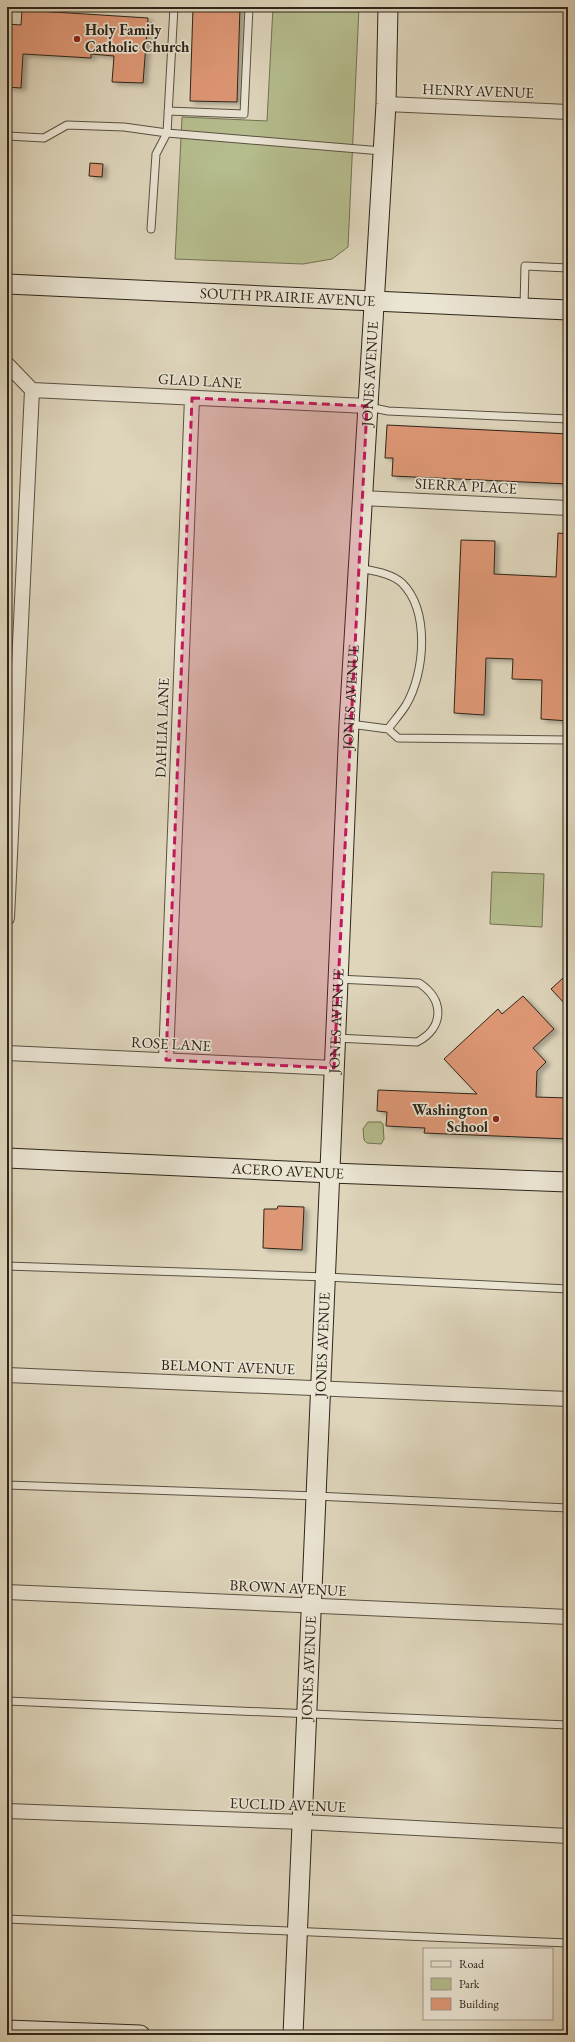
<svg xmlns="http://www.w3.org/2000/svg" width="575" height="2042" font-family="'EB Garamond',serif">
  <defs>
    <filter id="shadow"><feDropShadow dx="4.5" dy="2.5" stdDeviation="2" flood-color="#0004"/></filter>
  </defs>
  <rect width="100%" height="100%" fill="#ded5bb"/>
  <filter id="stains"><feTurbulence type="fractalNoise" baseFrequency=".005" numOctaves="4"/><feColorMatrix values="0 0 0 0 .2 0 0 0 0 .09 0 0 0 0 .02 0 0 0 .5 -.17"/></filter>
  <radialGradient id="worn" r=".72"><stop offset=".6" stop-color="#630" stop-opacity="0"/><stop offset="1" stop-color="#630" stop-opacity=".3"/></radialGradient>
  <!-- green -->
  <path fill="#b5bc8d" stroke="#727053" d="M273 7H359L348 247 332 259 303 264 175 259 182 117 267 121Z
    M492 872 544 874 542 927 490 924Z
    M368 1122H381L383 1124 384 1139 381 1144 367 1143 364 1140 363 1129Z"/>
  <!-- building -->
  <path fill="#de9775" stroke="#2e2519" filter="url(#shadow)" d="M193 7H240L237 102 190 101Z
    M22 10 148 18 143 83 112 82 114 56 91 54V58L23 54 21 88 7 87V24L21 25Z
    M90 163 103 164 102 177 89 176Z
    M387 425 568 434V484L392 476 393 458H385Z
    M558 533 568 534V721L541 719 542 680 512 679 513 659 486 658 484 715 454 713 461 540 495 541 494 574 556 577Z
    M563 978 568 983V1007L551 989Z
    M523 996 554 1029 533 1048 546 1062 537 1071 536 1097 568 1098V1139L424 1133 425 1128 386 1126 387 1112 377 1111 378 1090 477 1094 444 1059 498 1009 502 1014Z
    M278 1206 304 1207 302 1250 263 1248 264 1209H277Z"/>
  <g fill="none" stroke-linecap="round" stroke-linejoin="round">
    <defs>
      <path id="lane" d="M168 111 244 114 249 7
        M7 136 44 138 67 125 124 127 167 133 382 151
        M151 229 156 154 167 133 174 7
        M524 306 525 266 568 268
        M369 407 388 411 568 419
        M359 568C373 571 391 573 402 583 430 611 425 673 406 705 401 713 394 721 388 729
        M350 724 388 729 398 738 568 740
        M336 1038 417 1042C444 1028 445 1000 419 983L338 979
        M7 1266 326 1277 568 1289
        M7 1485 316 1496 568 1508
        M7 1701 568 1725
        M7 1919 568 1943"/>
      <path id="street" d="M386 104 568 112
        M7 364 32 390 7 918
        M32 390 367 406
        M362 498 568 508
        M7 1053 334 1068
        M166 1060 192 398
        M7 1375 568 1399
        M7 1592 568 1617
        M7 1811 303 1822 568 1836"/>
      <g id="secondary">
        <path id="s1" d="M7 284 568 310"/>
        <path id="s2" d="M7 1158 331 1173 568 1182"/>
        <path d="M7 2030 140 2035"/>
        <path id="s3" d="M293 2035 349 724 386 104 388 7"/>
      </g>
    </defs>
    <!-- lane casing -->
    <use href="#lane" stroke="#5a5142" stroke-width="9"/>
    <!-- street casing -->
    <use href="#street" stroke="#5a5142" stroke-width="16"/>
    <!-- secondary casing -->
    <use href="#secondary" stroke="#2e2519" stroke-width="21"/>
    <!-- lane -->
    <use href="#lane" stroke="#eae4d3" stroke-width="7"/>
    <!-- street -->
    <use href="#street" stroke="#eae4d3" stroke-width="14"/>
    <!-- secondary -->
    <use href="#secondary" stroke="#eae4d3" stroke-width="19"/>
  </g>
  <!-- marked area -->
  <path fill="#c2185b" fill-opacity="0.2" stroke="#c2185b" stroke-width="3" stroke-dasharray="8 5" stroke-linejoin="round" d="M192 398 367 406 334 1068 166 1060Z"/>
  <!-- markers -->
  <g fill="#8f2418" stroke="#eae4d3" stroke-width="1.5">
    <circle cx="77" cy="39" r="4"/>
    <circle cx="496" cy="1119" r="4"/>
  </g>
  <g text-anchor="middle" stroke-width="3.5" stroke-linejoin="round" paint-order="stroke">
    <!-- poi labels -->
    <g font-size="15" font-weight="bold" fill="#2e2519" stroke="#eae4d3" text-anchor="start">
      <text x="85" y="35">Holy Family<tspan x="85" dy="17">Catholic Church</tspan></text>
      <text x="488" y="1115" text-anchor="end">Washington<tspan x="488" dy="17">School</tspan></text>
    </g>
    <!-- street labels -->
    <g font-size="15" fill="#2e2519" stroke="#eae4d3">
      <text transform="translate(478 91) rotate(2)" y="5">HENRY AVENUE</text>
      <text dy="5" stroke="none"><textPath href="#s1" startOffset="281">SOUTH PRAIRIE AVENUE</textPath></text>
      <text dy="5" stroke="none"><textPath href="#s3" startOffset="1663">JONES AVENUE</textPath></text>
      <text transform="translate(200 381) rotate(3)" y="5">GLAD LANE</text>
      <text transform="translate(466 486) rotate(3)" y="5">SIERRA PLACE</text>
      <text dy="5" stroke="none"><textPath href="#s3" startOffset="1339">JONES AVENUE</textPath></text>
      <text transform="translate(162 728) rotate(-88)" y="5">DAHLIA LANE</text>
      <text dy="5" stroke="none"><textPath href="#s3" startOffset="1015">JONES AVENUE</textPath></text>
      <text transform="translate(171 1044) rotate(3)" y="5">ROSE LANE</text>
      <text dy="5" stroke="none"><textPath href="#s2" startOffset="281">ACERO AVENUE</textPath></text>
      <text dy="5" stroke="none"><textPath href="#s3" startOffset="691">JONES AVENUE</textPath></text>
      <text transform="translate(228 1367) rotate(2)" y="5">BELMONT AVENUE</text>
      <text transform="translate(288 1588) rotate(3)" y="5">BROWN AVENUE</text>
      <text dy="5" stroke="none"><textPath href="#s3" startOffset="367">JONES AVENUE</textPath></text>
      <text transform="translate(288 1805) rotate(2)" y="5">EUCLID AVENUE</text>
    </g>
  </g>
  <!-- margin -->
  <rect width="575" height="2042" fill="none" stroke="#ded5bb" stroke-width="24"/>
  <rect x="8" y="8" width="559" height="2026" fill="none" stroke="#2e2519" stroke-width="2"/>
  <rect x="12" y="12" width="551" height="2018" fill="none" stroke="#2e2519"/>
  <!-- legend -->
  <rect x="423" y="1948" width="130" height="72" fill="#eae4d3" stroke="#9f9889"/>
  <rect x="431" y="1961" width="20" height="6" fill="#eae4d3" stroke="#9f9889"/>
  <text x="459" y="1968" font-size="12" fill="#2e2519">Road</text>
  <rect x="431" y="1978" width="20" height="12" fill="#b5bc8d" stroke="#9f9889"/>
  <text x="459" y="1988" font-size="12" fill="#2e2519">Park</text>
  <rect x="431" y="1998" width="20" height="12" fill="#de9775" stroke="#9f9889"/>
  <text x="459" y="2008" font-size="12" fill="#2e2519">Building</text>
  <rect width="100%" height="100%" filter="url(#stains)"/>
  <rect width="100%" height="100%" fill="url(#worn)"/>
</svg>
